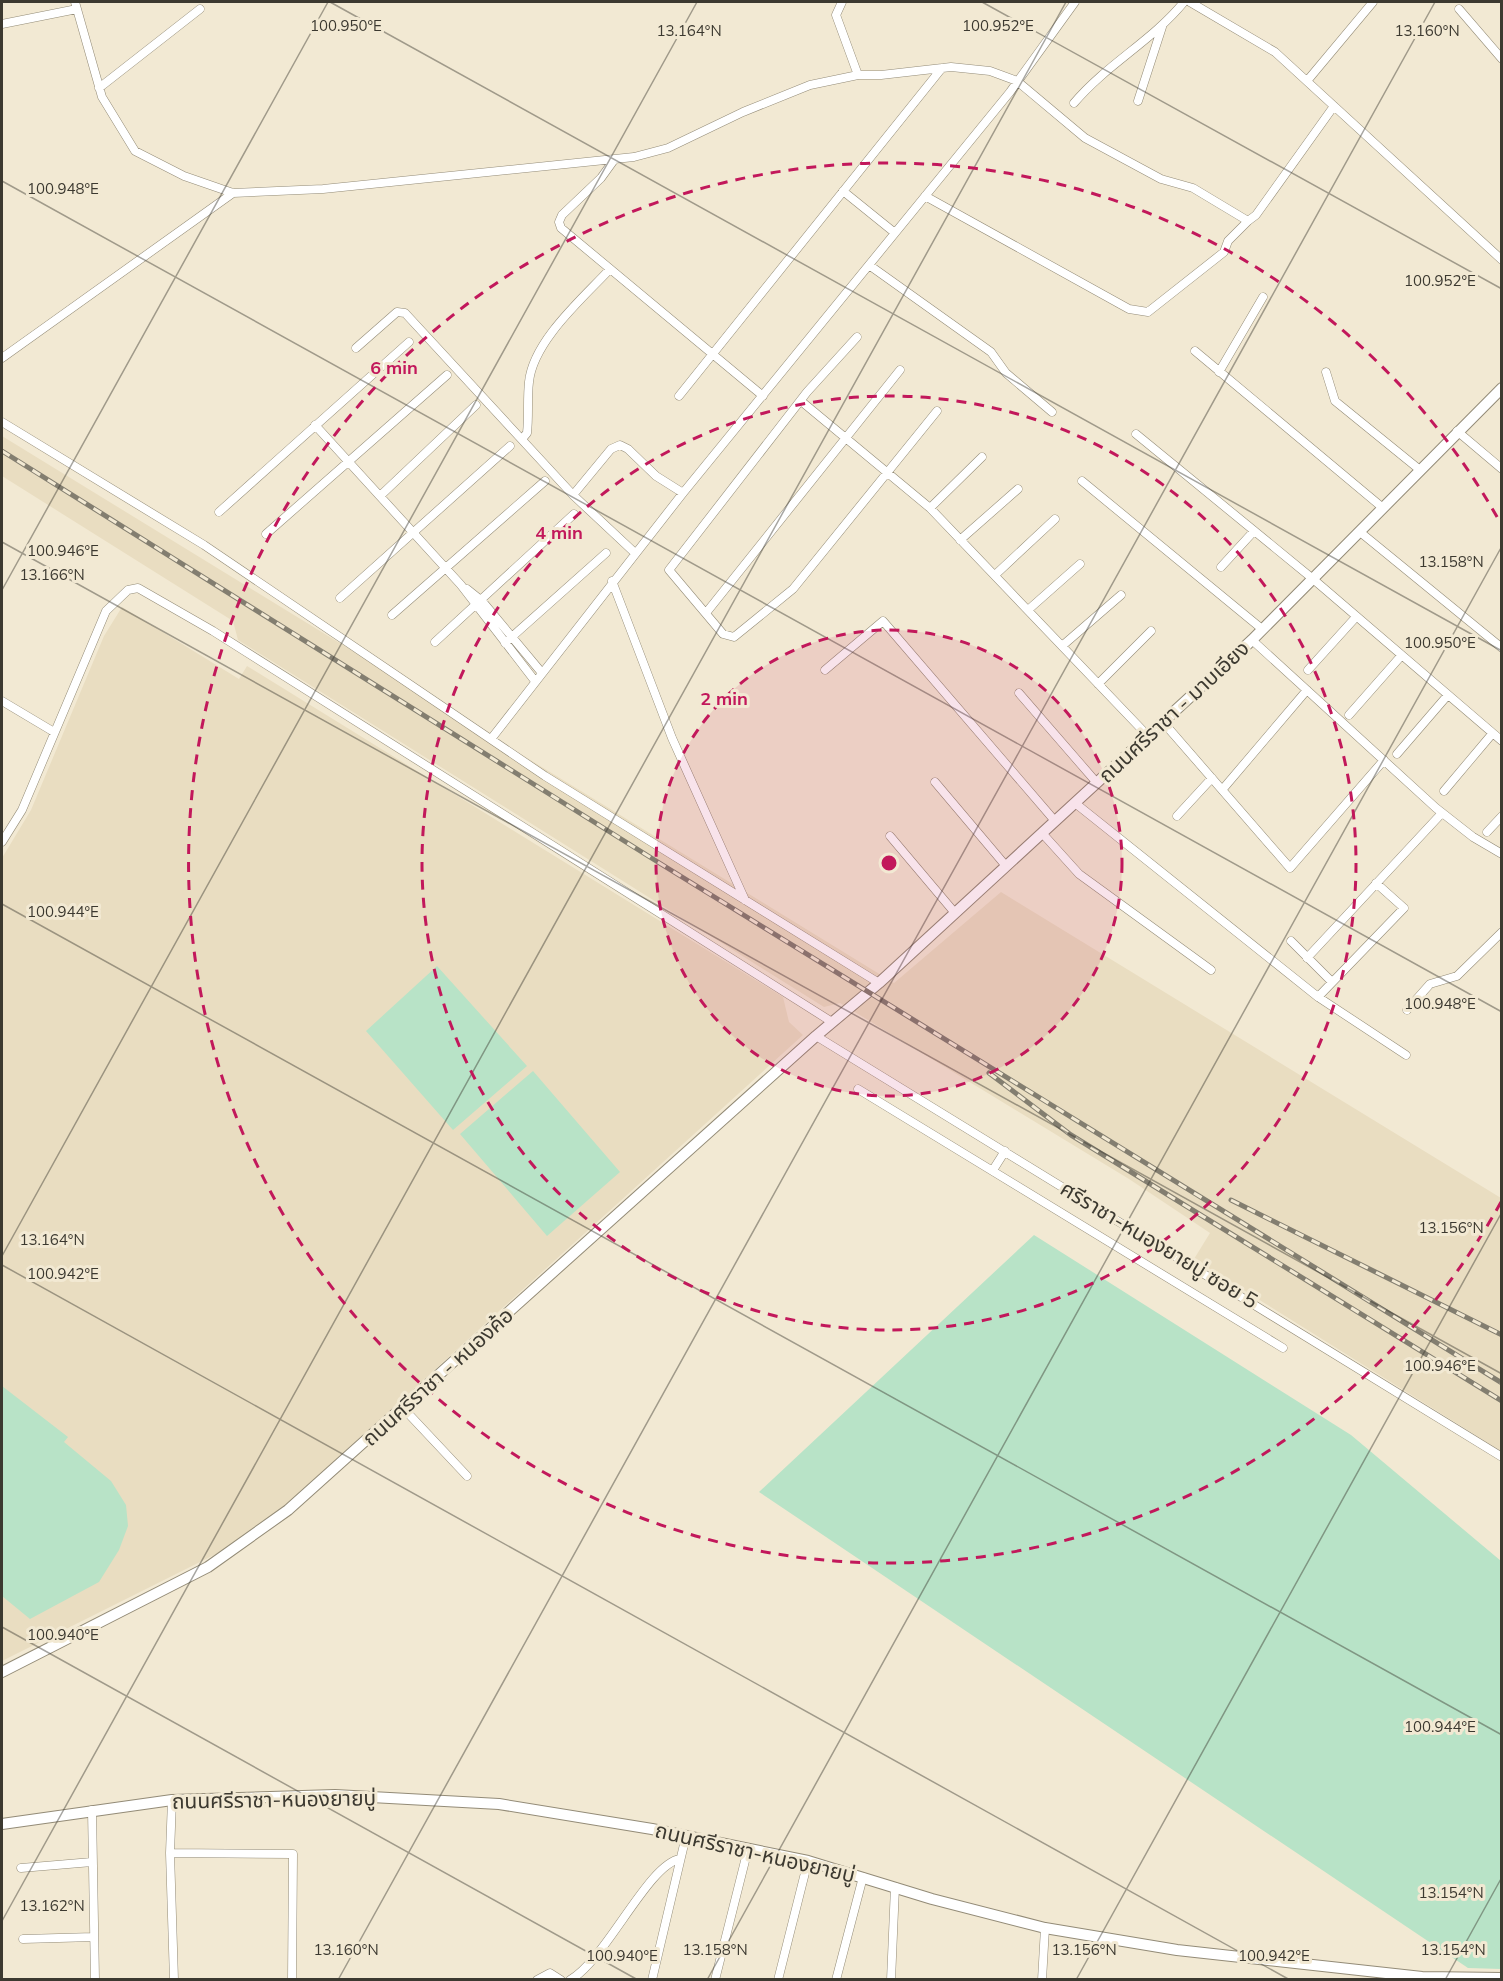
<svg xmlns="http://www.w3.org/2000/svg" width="1503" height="1981" font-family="Mulish,'Noto Sans Thai',sans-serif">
  <rect width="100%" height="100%" fill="#f2e9d3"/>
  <!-- built -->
  <path fill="#e9ddc1" d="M2 436 894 983 1001 892 1501 1198V1451L1194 1259 1210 1233 1129 1179 840 1003 824 1007 238 640 233 621 2 476Z
    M122 607 239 679 247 666 783 997 789 1022 803 1035 290 1501 224 1550 2 1661V858L31 810 104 636Z"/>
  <!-- green -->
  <path fill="#b8e3c7" d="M437 966 527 1066 453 1130 366 1031Z
    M533 1071 620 1172 547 1236 460 1134Z
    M1034 1235 1351 1435 1501 1561V1969L1468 1968 759 1492Z
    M2 1386 68 1437 64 1442 111 1481 126 1505 128 1526 119 1550 99 1582 30 1619 2 1596Z"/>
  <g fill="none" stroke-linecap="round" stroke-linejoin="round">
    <defs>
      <path id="street" d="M75 2 102 97 135 151 184 176 233 193 323 189 634 157 668 148 743 112 810 85 858 75H881L951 67 990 71 1017 81 1085 138 1161 179 1193 188 1248 221 1256 215 1334 106
        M842 2 836 15 858 75
        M1190 2 1275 52 1502 260
        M1459 9 1502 59
        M2 24 77 9
        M1307 81 1373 2
        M99 88 200 9
        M1138 101 1162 27
        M1074 103C1107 64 1152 41 1184 2
        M614 160 601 178 562 215 559 222 561 228 763 396
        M843 191 895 233
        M925 196 1129 309 1148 312 1224 252 1228 241 1248 221
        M869 265 991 352 1006 373 1052 412
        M857 337 807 392 669 570 723 634 734 637 793 589 937 411
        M356 348 397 312 405 313 573 495 635 553
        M1195 351 1383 508
        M2 358 233 193
        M1219 372 1263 297
        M1326 372 1335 401 1420 470
        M679 396 942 68
        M801 401 930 508 1148 736
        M2 422 204 545 545 776 879 983
        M315 425 461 585 535 681
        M1457 431 1502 469
        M1136 434 1313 579 1502 741
        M522 439 527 433C529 416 527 399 529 382 533 341 583 298 610 269
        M1082 481 1262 629
        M573 495 611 449 620 445 628 449 656 476 683 493
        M380 496 476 405
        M930 508 982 457
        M219 512 409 342
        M1360 532 1502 648
        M266 534 447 375
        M960 540 1018 489
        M1221 567 1254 531
        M995 575 1055 519
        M612 581 672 738 745 900
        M467 589 482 601 542 673
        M340 598 510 446
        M1028 610 1080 564
        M706 613 900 370
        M392 615 545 481
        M1252 640 1436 808 1473 837 1502 854
        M435 642 574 514
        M505 643 606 553
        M1062 646 1121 595
        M825 670 883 621 1055 821
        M1308 670 1356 617
        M1098 684 1151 631
        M1019 693 1097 783
        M2 701 54 732
        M1349 715 1401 656
        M1163 722 1290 868 1384 760
        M491 739 683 493 1010 92 1075 2
        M1397 754 1447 696
        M935 782 1006 866
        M1222 790 1307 690
        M1444 791 1492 734
        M1075 803 1318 997 1406 1055
        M1177 816 1212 778
        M1487 832 1502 816
        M1042 833 1079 874 1211 970
        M890 836 955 913
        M2 842 22 810 106 611 128 590 138 588 213 631 832 1022
        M1291 941 1332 982
        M1307 958 1442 813
        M1318 997 1404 908 1376 883
        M1407 1010 1430 984 1457 976 1502 932
        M816 1036 1502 1457
        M858 1089 1283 1348
        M993 1170 1005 1151
        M404 1409 467 1476
        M172 1800 170 1853 174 1980
        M92 1810 95 1980
        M170 1853 293 1854 292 1980
        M21 1868 92 1862
        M23 1939 94 1937
        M537 1980 550 1973 561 1980
        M570 1980C606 1960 648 1864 680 1859
        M652 1980 686 1836
        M715 1980 748 1849
        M778 1980 808 1861
        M836 1980 863 1877
        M891 1980 895 1887
        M1042 1980 1045 1928"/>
      <path id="secondary" d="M2 1672 208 1567 288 1510 816 1036 879 983 1252 640 1502 388
        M2 1824 172 1800 335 1795 499 1804 652 1829 808 1861 932 1899 1045 1928 1177 1950 1422 1977 1502 1978"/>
    </defs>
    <!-- street casing -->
    <use href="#street" stroke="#938b77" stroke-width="9"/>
    <!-- secondary casing -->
    <use href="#secondary" stroke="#938b77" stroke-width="12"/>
    <!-- street -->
    <use href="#street" stroke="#fff" stroke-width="8"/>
    <!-- secondary -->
    <use href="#secondary" stroke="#fff" stroke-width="10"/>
    <defs>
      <path id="rail" d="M2 451 661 864 1502 1383
        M989 1073 1071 1135 1502 1401
        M1231 1200 1502 1335"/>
    </defs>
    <!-- rail casing -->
    <use href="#rail" stroke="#837e70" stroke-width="5"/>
    <!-- rail -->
    <use href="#rail" stroke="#f2e9d3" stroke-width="3" stroke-dasharray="9" stroke-linecap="butt"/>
  </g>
  <!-- ticks -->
  <path fill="none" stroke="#3c3930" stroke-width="1.5" stroke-opacity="0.45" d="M330 2 1502 651M982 2 1502 289M2 181 1502 1012M2 542 1502 1374M2 590 328 2M2 904 1502 1735M2 1256 697 2M2 1265 1290 1980M2 1627 638 1980M2 1921 1066 2M338 1980 1435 2M707 1980 1502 546M1076 1980 1502 1212M1445 1980 1502 1877"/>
  <!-- distance rings -->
  <circle cx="889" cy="863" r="233" fill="#c2185b" fill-opacity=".12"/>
  <g fill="none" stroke="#c2185b" stroke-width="3" stroke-dasharray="10 8">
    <circle cx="889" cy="863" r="233"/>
    <circle cx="889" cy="863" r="467"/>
    <path d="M1501 1202A700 700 0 1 1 1501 524"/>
  </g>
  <g text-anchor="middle" stroke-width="6" stroke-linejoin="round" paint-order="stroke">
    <!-- street labels -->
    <g font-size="21" fill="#3c3930" stroke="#f2e9d3">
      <text transform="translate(1174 712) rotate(-43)" y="7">ถนนศรีราชา - มาบเอียง</text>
      <text transform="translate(1159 1245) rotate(31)" y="7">ศรีราชา-หนองยายบู่ ซอย 5</text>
      <text transform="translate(438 1377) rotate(-42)" y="7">ถนนศรีราชา - หนองค้อ</text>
      <text transform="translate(274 1800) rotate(-1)" y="7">ถนนศรีราชา-หนองยายบู่</text>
      <text transform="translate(755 1853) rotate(13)" y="7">ถนนศรีราชา-หนองยายบู่</text>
    </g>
  </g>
  <g font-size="15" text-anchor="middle" fill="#3c3930" stroke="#f2e9d3" stroke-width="6" stroke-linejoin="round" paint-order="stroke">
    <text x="346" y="31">100.950°E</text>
    <text x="998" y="31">100.952°E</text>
    <text x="689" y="36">13.164°N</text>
    <text x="1427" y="36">13.160°N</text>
    <text x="63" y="194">100.948°E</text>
    <text x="1440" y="286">100.952°E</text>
    <text x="63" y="556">100.946°E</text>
    <text x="1451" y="567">13.158°N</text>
    <text x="52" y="580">13.166°N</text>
    <text x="1440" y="648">100.950°E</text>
    <text x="63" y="917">100.944°E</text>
    <text x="1440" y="1009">100.948°E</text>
    <text x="1451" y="1233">13.156°N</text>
    <text x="52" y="1245">13.164°N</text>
    <text x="63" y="1279">100.942°E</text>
    <text x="1440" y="1371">100.946°E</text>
    <text x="63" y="1640">100.940°E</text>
    <text x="1440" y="1732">100.944°E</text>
    <text x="1451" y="1898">13.154°N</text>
    <text x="52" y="1911">13.162°N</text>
    <text x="346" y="1955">13.160°N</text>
    <text x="715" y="1955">13.158°N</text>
    <text x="1084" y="1955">13.156°N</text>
    <text x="1453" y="1955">13.154°N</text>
    <text x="622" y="1961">100.940°E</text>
    <text x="1274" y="1961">100.942°E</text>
  </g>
  <circle cx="889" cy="863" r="9" fill="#c2185b" stroke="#f2e9d3" stroke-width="3"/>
  <g font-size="18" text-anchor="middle" font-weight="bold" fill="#c2185b" stroke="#f2e9d3" stroke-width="6" stroke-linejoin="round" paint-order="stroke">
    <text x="394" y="374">6 min</text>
    <text x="559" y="539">4 min</text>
    <text x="724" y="705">2 min</text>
  </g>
  <!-- border -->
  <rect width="1503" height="1981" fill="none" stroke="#3c3930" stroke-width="6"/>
</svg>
